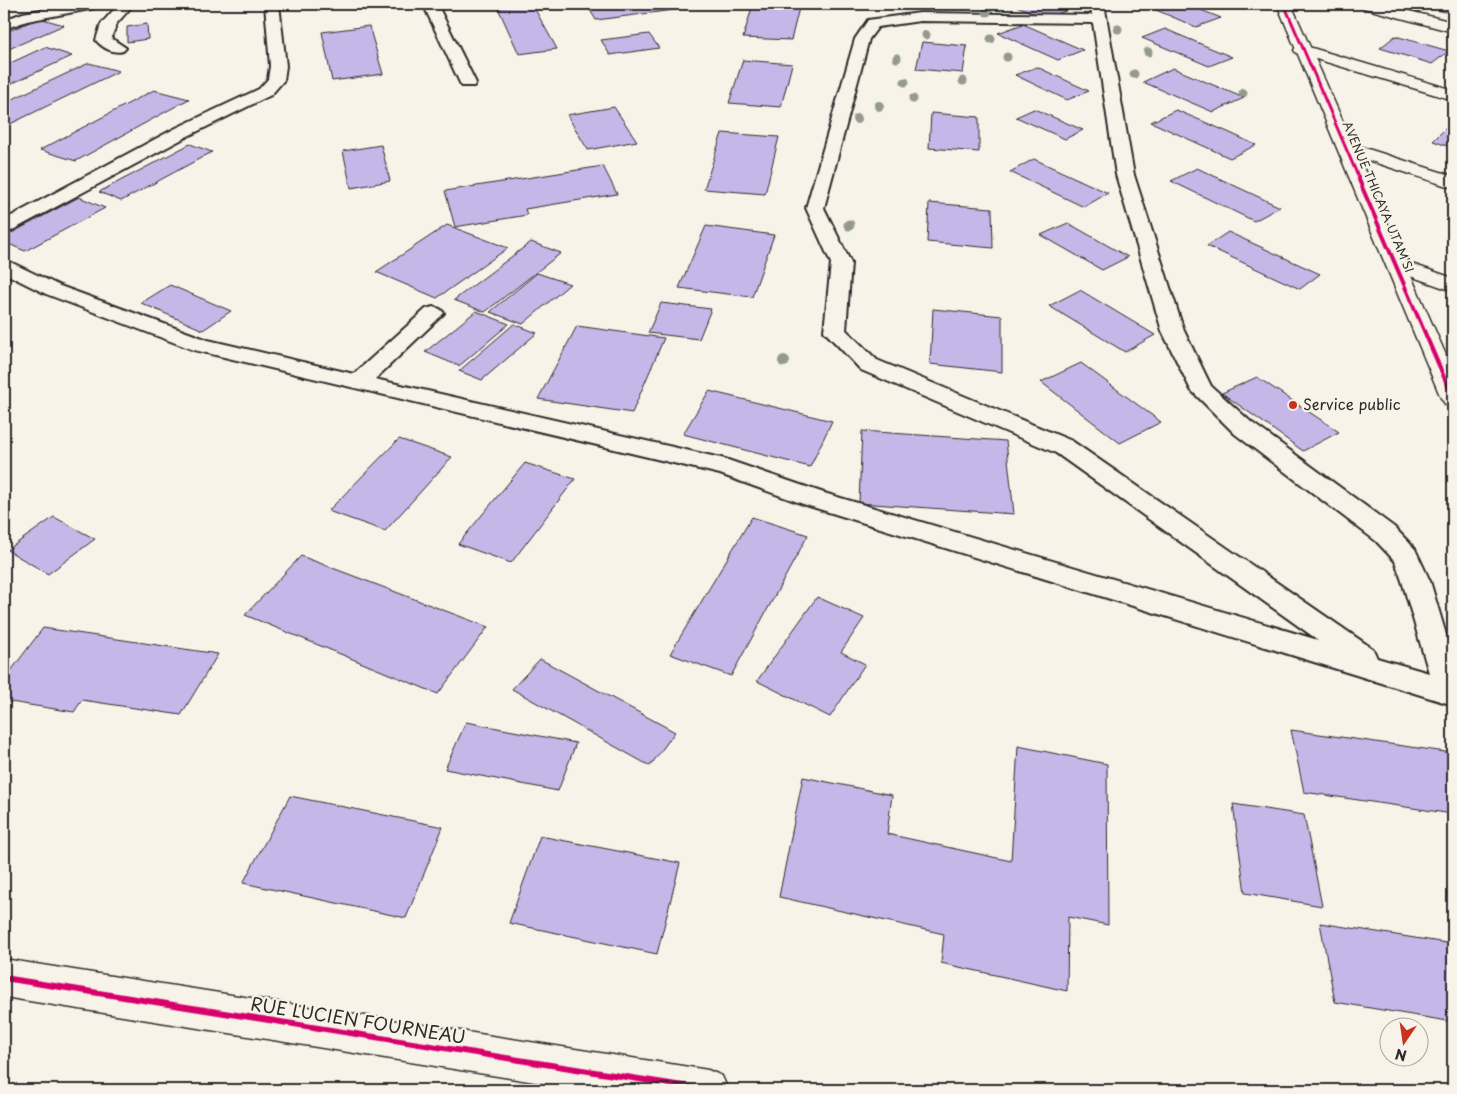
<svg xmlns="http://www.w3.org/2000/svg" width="1457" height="1094" font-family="'Playpen Sans',sans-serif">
  <rect width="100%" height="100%" fill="#f7f3e8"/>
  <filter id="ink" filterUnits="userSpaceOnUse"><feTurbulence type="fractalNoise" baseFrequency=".02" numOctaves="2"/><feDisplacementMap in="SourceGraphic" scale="10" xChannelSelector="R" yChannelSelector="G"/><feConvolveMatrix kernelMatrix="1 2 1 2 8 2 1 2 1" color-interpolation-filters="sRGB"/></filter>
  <g filter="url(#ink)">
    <!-- building -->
    <path fill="#c6b7e8" stroke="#2b2b2b" d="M532 4 557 49 519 54 498 8Z
      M614 4H678L682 9 596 20 588 7Z
      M753 4H800L791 40 743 38Z
      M918 4H960L959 9 917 6Z
      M1012 4H1059L1071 9 1045 18Z
      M1142 4H1186L1221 18 1196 27Z
      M1443 4 1453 6V10L1449 13 1437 10Z
      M39 18 64 25 4 51V33Z
      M147 24 148 39 127 42V27Z
      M1023 24 1083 50 1058 60 998 33Z
      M369 26 383 74 332 81 322 32Z
      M1165 29 1232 57 1209 66 1142 38Z
      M649 34 659 48 610 55 601 40Z
      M1395 36 1449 51 1432 64 1380 48Z
      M922 42 967 46 963 73 916 69Z
      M45 47 72 56 4 87V66Z
      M743 60 792 64 781 107 729 103Z
      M89 63 119 71 4 127V103Z
      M1037 67 1089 91 1067 100 1015 75Z
      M1173 68 1244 98 1213 112 1143 82Z
      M154 90 189 99 76 161 40 150Z
      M614 107 637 141 588 150 567 115Z
      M1034 109 1083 130 1065 139 1016 117Z
      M1176 110 1228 132 1256 145 1230 158 1151 122Z
      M931 113 979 117V152L929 148Z
      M1451 123H1453V148L1433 141Z
      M722 133 779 137 765 194 704 189Z
      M190 144 212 152 121 201 99 192Z
      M381 145 390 181 351 188 343 151Z
      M1034 159 1108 193 1084 207 1010 172Z
      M603 166 617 194 525 209 527 215 455 227 445 191Z
      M1197 168 1280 207 1254 221 1171 181Z
      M79 197 105 208 25 251 4 242V237Z
      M929 203 992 208 993 248 927 242Z
      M1068 223 1128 257 1102 270 1041 235Z
      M447 225 508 248 437 298 376 272Z
      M706 226 774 235 752 297 679 288Z
      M1228 232 1320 274 1300 289 1207 246Z
      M531 242 561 253 485 312 454 300Z
      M537 273 570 284 523 324 490 312Z
      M170 285 231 311 203 330 141 303Z
      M1080 290 1155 335 1125 352 1049 306Z
      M661 303 711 309 699 339 648 333Z
      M933 309 1002 316V372L930 364Z
      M476 311 509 324 459 366 425 352Z
      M514 324 537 333 482 380 459 371Z
      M577 326 664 338 632 413 538 399Z
      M1081 363 1161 422 1120 443 1041 382Z
      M1257 377 1339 432 1303 451 1222 393Z
      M709 391 832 421 810 467 683 434Z
      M862 431 1006 441 1014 514 859 503Z
      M399 439 452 457 385 531 328 511Z
      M525 463 575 479 511 563 458 544Z
      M54 517 95 539 48 574 7 550Z
      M752 517 808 535 731 676 670 654Z
      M301 556 488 627 438 694 245 615Z
      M817 597 864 618 841 652 865 664 830 717 757 681Z
      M43 628 218 654 181 715 82 700 74 712 4 701V680Z
      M540 659 675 732 650 766 512 689Z
      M466 722 576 743 558 791 445 769Z
      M1291 730 1453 753V814L1304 792Z
      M1018 746 1107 764 1108 925 1068 917 1067 991 941 963 944 934 779 897 803 777 892 795 887 834 1011 861Z
      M290 796 443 827 406 918 243 883Z
      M1233 804 1304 815 1322 906 1245 893Z
      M540 836 680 863 657 954 509 923Z
      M1320 923 1453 944V1022L1335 1002Z"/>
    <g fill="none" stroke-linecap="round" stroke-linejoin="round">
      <defs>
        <path id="lane" d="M73 4H102L100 7 95 8 27 21 4 29V20L23 13Z
          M119 4H134L117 23 111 38 126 48 123 51C114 54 102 48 96 40L101 24Z
          M265 4H279L286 66 284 80 271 95 186 137 11 231 4 233V220L174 129 259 89 268 79 270 66Z
          M423 4H437L476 83 474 86H462L460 83Z
          M1090 4H1104L1134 175 1184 331 1211 386 1251 422 1394 527 1415 549 1430 581 1453 658V705L806 505 720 474 194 350 46 294 4 273V259L60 286 208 340 354 374 426 309 433 307 440 309 444 313 440 317 375 379 725 459 824 493 1318 640 1056 453 861 370 824 331 831 263 806 208 855 39 868 20 920 13 1092 15ZM920 21 1093 23 1116 175 1162 331 1191 390 1235 434 1376 541 1395 561 1402 581 1429 673 1377 658 1373 649 1072 441 877 360 846 330 851 263 824 208 869 39 878 27Z"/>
        <path id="street" d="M1358 4H1381L1453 22V32L1360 7Z
          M1302 45 1453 90V100L1296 53 1294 50 1296 47Z
          M1346 142 1453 176V188L1340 151 1337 147 1340 143Z
          M1397 259 1453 278V291L1390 269 1387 265 1390 261Z"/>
        <path id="secondary" d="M1277 4H1291L1453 371V406L1445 404 1441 398Z
          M4 959 708 1070 722 1076 728 1090H585L4 997Z"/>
      </defs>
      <!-- lane casing -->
      <use href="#lane" stroke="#2b2b2b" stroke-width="4"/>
      <!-- street casing -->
      <use href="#street" stroke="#2b2b2b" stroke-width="3"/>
      <!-- secondary casing -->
      <use href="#secondary" stroke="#2b2b2b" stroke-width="3"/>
      <!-- lane -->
      <use href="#lane" fill="#f7f3e8" fill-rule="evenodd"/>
      <!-- street -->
      <use href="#street" fill="#f7f3e8" fill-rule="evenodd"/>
      <!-- secondary -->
      <use href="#secondary" fill="#f7f3e8" fill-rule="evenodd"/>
      <defs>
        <path id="cycleway-far2" d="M1284 4 1360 181"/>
        <path id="cycleway-far1" d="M1359 180 1453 398"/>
        <path id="cycleway" d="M4 978 708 1090"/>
      </defs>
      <!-- cycleway-far2 casing -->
      <use href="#cycleway-far2" stroke="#f7f3e8" stroke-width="5"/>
      <!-- cycleway-far1 casing -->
      <use href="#cycleway-far1" stroke="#f7f3e8" stroke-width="6"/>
      <!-- cycleway casing -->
      <use href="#cycleway" stroke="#f7f3e8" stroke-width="9"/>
      <!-- cycleway-far2 -->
      <use href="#cycleway-far2" stroke="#d6006c" stroke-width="3"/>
      <!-- cycleway-far1 -->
      <use href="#cycleway-far1" stroke="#d6006c" stroke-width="4"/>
      <!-- cycleway -->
      <use href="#cycleway" stroke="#d6006c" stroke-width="6"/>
    </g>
    <!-- trees -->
    <g fill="#959a8f">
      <circle cx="987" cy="12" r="4.5"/>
      <circle cx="1118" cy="29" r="4.5"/>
      <circle cx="926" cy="35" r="4.5"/>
      <circle cx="991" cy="39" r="4.5"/>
      <circle cx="1148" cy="52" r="4.5"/>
      <circle cx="1007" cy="57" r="4.5"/>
      <circle cx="897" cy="58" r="4.5"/>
      <circle cx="1134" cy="74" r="4.5"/>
      <circle cx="963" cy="81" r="4.5"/>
      <circle cx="905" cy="82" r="4.5"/>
      <circle cx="1243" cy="93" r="4.5"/>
      <circle cx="913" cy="99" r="4.5"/>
      <circle cx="879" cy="106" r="5"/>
      <circle cx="857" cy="119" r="5"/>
      <circle cx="849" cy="225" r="5.5"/>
      <circle cx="784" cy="361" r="6"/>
    </g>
  </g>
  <!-- markers -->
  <circle fill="#c8321e" stroke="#f7f3e8" stroke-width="2" cx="1293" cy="405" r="5"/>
  <g text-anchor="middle" stroke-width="4.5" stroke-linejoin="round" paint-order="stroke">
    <!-- far-street labels -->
    <g font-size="12" fill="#2b2b2b" stroke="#f7f3e8">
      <text transform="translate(1378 197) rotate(67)" y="4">AVENUE THICAYA UTAM'SI</text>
    </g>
    <!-- poi labels -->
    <g font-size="15" fill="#2b2b2b" stroke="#f7f3e8" text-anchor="start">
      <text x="1303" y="410">Service public</text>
    </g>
    <!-- near-street labels -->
    <g font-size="18" fill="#2b2b2b" stroke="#f7f3e8">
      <text transform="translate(358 1021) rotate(9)" y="6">RUE LUCIEN FOURNEAU</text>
    </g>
  </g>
  <!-- margin -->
  <rect width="1457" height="1094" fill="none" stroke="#f7f3e8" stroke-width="20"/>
  <rect x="10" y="10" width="1437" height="1074" fill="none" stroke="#2b2b2b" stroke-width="2" filter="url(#ink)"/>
  <!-- north arrow -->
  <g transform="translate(1404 1042) rotate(193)"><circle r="24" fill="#f7f3e8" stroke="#a5a39c"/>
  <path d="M0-4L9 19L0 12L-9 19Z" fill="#c8321e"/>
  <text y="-8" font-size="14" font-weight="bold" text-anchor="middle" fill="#2b2b2b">N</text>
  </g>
</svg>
